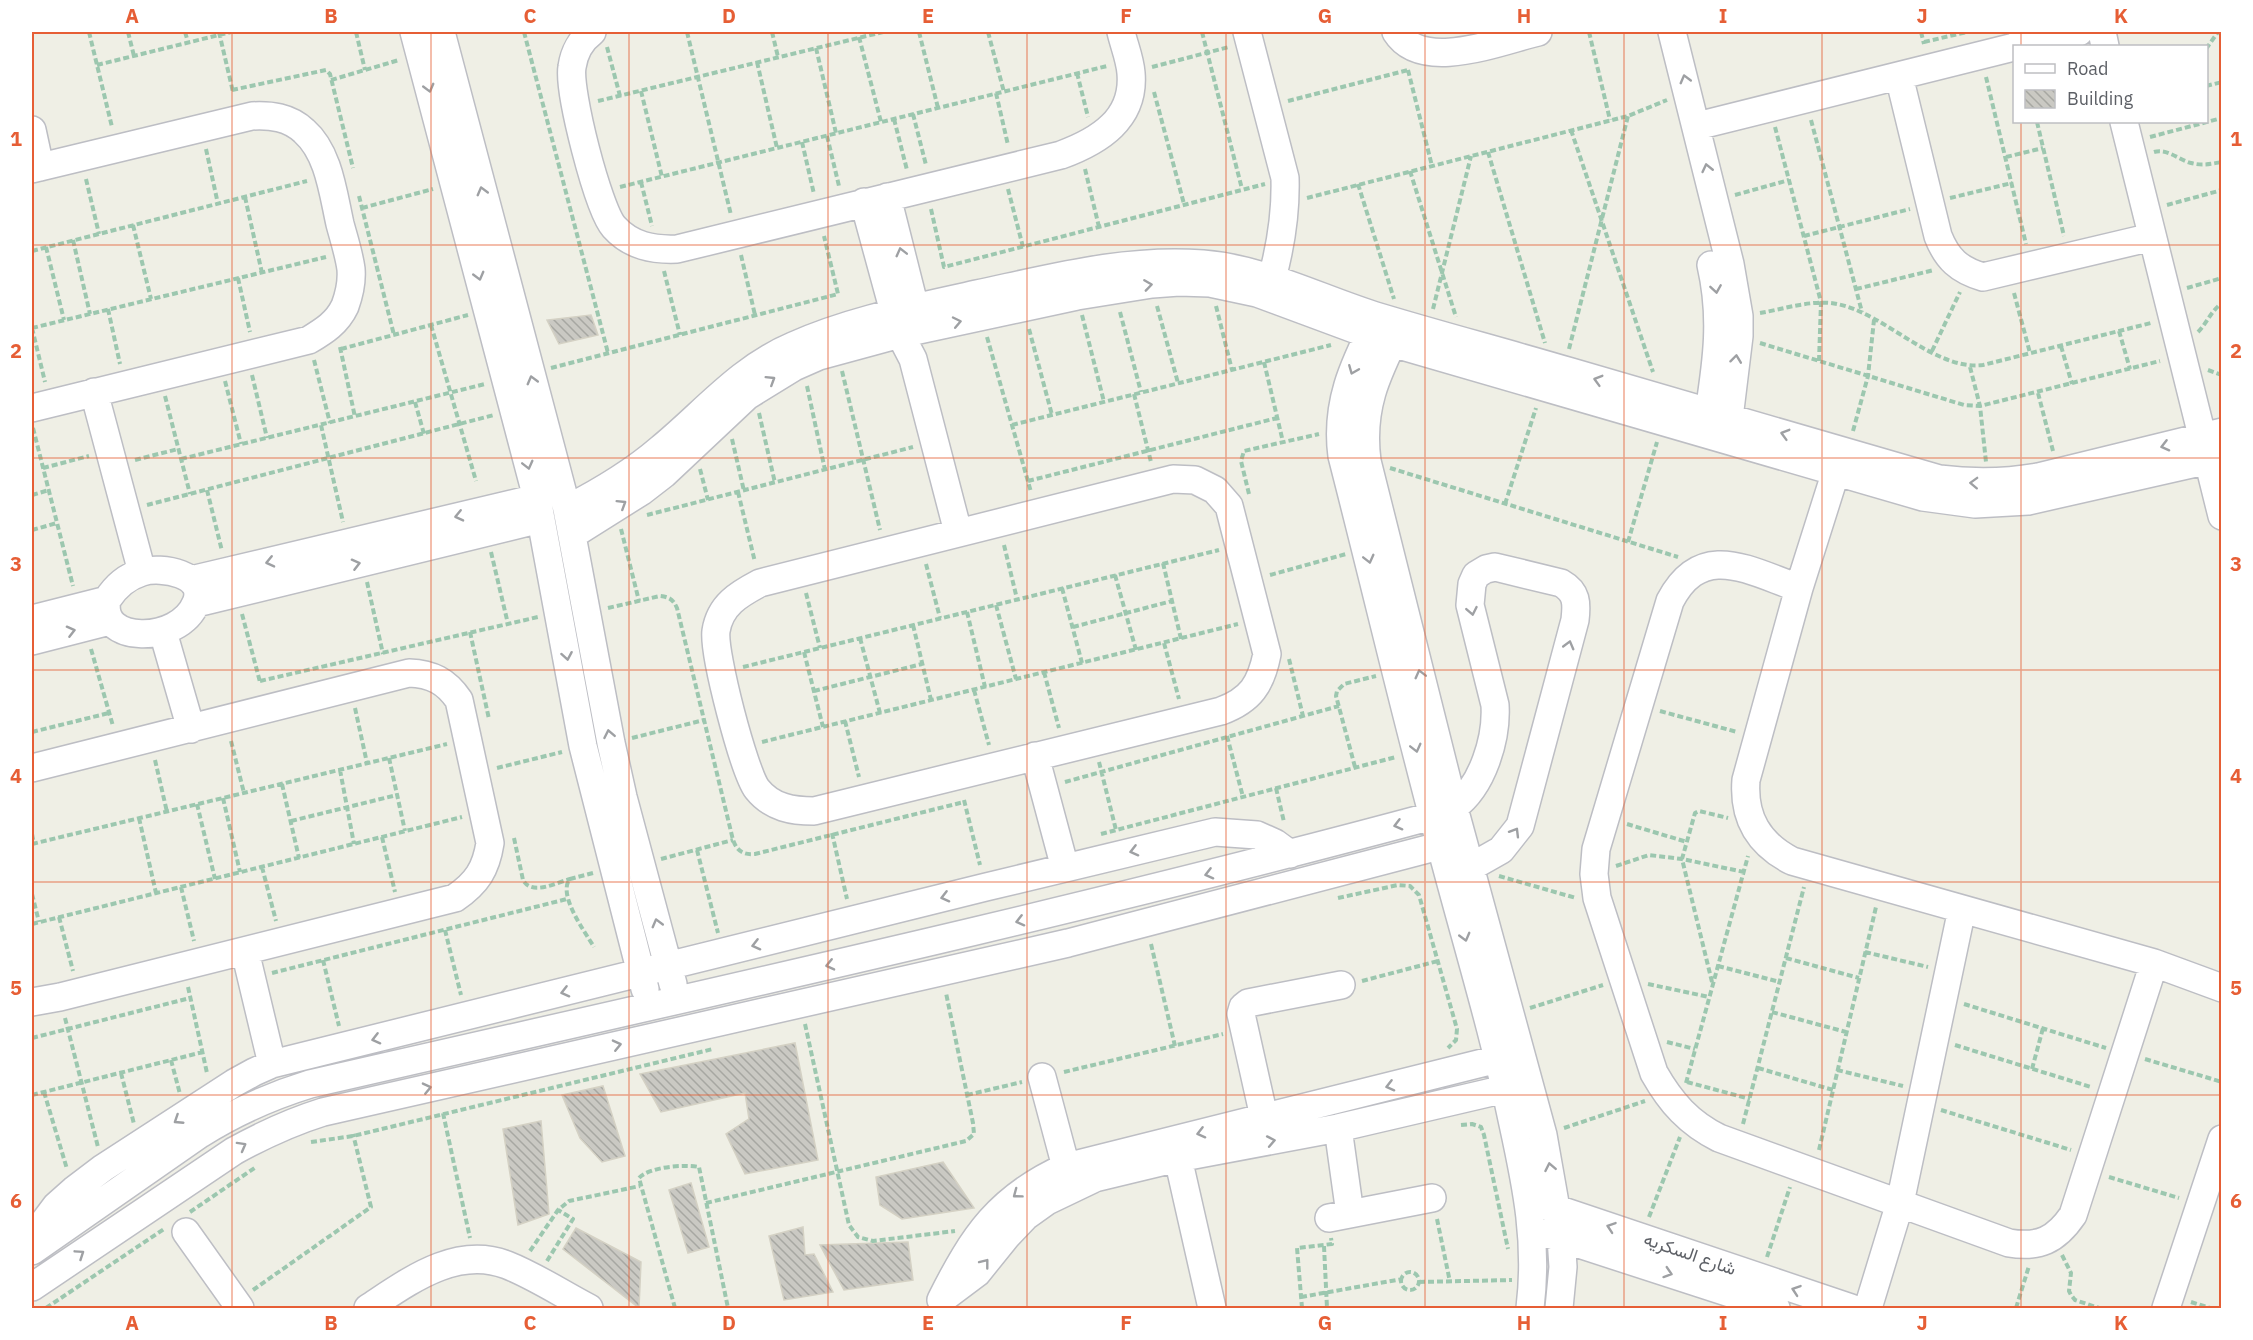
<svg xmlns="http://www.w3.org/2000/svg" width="2253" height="1340" font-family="'IBM Plex Sans',Vazirmatn,sans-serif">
  <defs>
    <pattern id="building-back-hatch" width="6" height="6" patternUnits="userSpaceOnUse" patternTransform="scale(1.5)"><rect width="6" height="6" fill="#cac9c3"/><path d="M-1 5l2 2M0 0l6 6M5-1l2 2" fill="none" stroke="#a7a7a2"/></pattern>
  </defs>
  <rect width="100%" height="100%" fill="#efefe5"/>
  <!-- building -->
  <path fill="url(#building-back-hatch)" stroke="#d4d1c4" stroke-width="1.5" d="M591 315 598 335 559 344 547 320Z
    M795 1043 818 1160 745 1174 726 1134 749 1119 745 1093 661 1112 640 1074Z
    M603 1086 625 1156 602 1162 580 1138 562 1095Z
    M541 1121 549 1214 518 1225 503 1129Z
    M943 1162 974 1208 902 1219 880 1205 876 1177Z
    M691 1183 709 1247 688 1253 669 1190Z
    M803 1227 805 1255 814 1254 833 1292 784 1300 769 1236Z
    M576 1228 641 1262 639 1308 563 1249Z
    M908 1242 913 1280 844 1290 820 1245Z"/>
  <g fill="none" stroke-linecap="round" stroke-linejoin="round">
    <defs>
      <path id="minor" d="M414 32 537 498 583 746 645 989
        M441 32 567 509 611 743 623 797 673 984
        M592 32C581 40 574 53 572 67 568 91 598 209 614 227 631 246 653 250 677 249L1061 155C1099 141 1135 119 1131 73 1130 59 1124 45 1121 32
        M1247 32 1285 178C1286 212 1281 245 1272 278
        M1396 32C1422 73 1500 41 1538 32
        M1672 32 1730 264 1739 316V336L1729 418
        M2102 32 2105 46
        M2016 46 2079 32
        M1899 76 1938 236C1947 259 1959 270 1983 277L2152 237
        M2124 122 2222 516
        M1697 126 2014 47
        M32 130 40 167
        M32 169 252 116C271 115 289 117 304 131 329 153 333 193 340 224 344 239 349 254 351 269 352 281 349 295 345 306 337 323 324 331 309 340L32 408
        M887 197 919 324
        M864 202 900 334 913 359 958 532
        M1376 320C1353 366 1335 404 1342 456 1377 592 1409 730 1446 865 1469 951 1495 1037 1513 1124 1527 1188 1538 1243 1530 1308
        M1400 327C1377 374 1360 407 1367 461L1454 808 1543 1135 1561 1237 1563 1267 1559 1308
        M94 392 142 572
        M1709 412C1717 360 1723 317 1711 265
        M1836 471 1799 588 1746 780C1743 818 1759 844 1792 861L2154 963 2222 988
        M1173 479 1195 480 1215 490 1229 506 1267 654C1261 684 1251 700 1221 711L814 811C793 811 772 808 757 789 744 772 713 653 716 631 720 605 739 594 760 583Z
        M567 509C600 492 631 474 660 449 704 413 739 369 793 346 851 320 915 308 977 294 1052 278 1126 258 1203 264 1265 269 1320 299 1379 317 1442 336 1507 353 1571 372 1693 407 1816 443 1939 479 1973 483 2004 483 2038 477L2222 432
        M572 535 642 491 664 474 747 396 794 367 819 356 900 334 1077 296 1152 284 1179 282 1210 283 1257 293 1392 343 1923 497 1975 504 2028 501 2222 457
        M191 580 537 498
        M1799 588C1749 571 1702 540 1670 601L1596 849 1594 874 1597 898 1654 1073C1671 1103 1689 1123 1719 1138L2009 1243C2039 1248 2056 1240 2073 1215L2154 963
        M197 603 541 519
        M32 619 107 600C115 587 126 577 142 572 161 566 208 574 196 603 179 645 97 644 107 600
        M163 632 191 729
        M32 641 110 621
        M1035 756 1065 868
        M32 768 409 673C432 674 446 681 459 700L490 843C486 869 477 883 455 898L60 997 32 1002
        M245 951 272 1064
        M1042 1077 1066 1167
        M1264 1117 1241 1014 1243 1007 1248 1003 1341 985
        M1338 1128 1350 1214
        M1178 1158 1212 1308
        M1542 1204 1851 1308
        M1329 1218 1432 1198
        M186 1232 240 1308
        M1545 1233 1776 1308
        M32 1238 56 1206 74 1190 103 1168 234 1083 254 1072 272 1064 986 887 1215 832 1257 835 1275 843 1290 854
        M32 1251 200 1134C235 1112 271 1096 310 1084 685 998 1061 916 1432 816 1439 813 1449 811 1454 807 1483 786 1497 738 1495 705L1470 605 1472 584 1476 575 1486 569 1495 567 1561 583C1577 592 1577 603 1575 620L1520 826 1501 850 1471 867
        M32 1287 234 1151C263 1135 291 1122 323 1112L1068 943 1462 840
        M945 1297 977 1273 1006 1237 1026 1216 1047 1201 1095 1178 1178 1158 1338 1128 1505 1089
        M941 1300C973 1236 999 1197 1066 1167L1498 1059
        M368 1308C408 1282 456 1245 507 1265 535 1276 562 1294 589 1308
        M1868 1308 1900 1203 1962 909
        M2166 1308 2222 1139"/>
    </defs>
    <!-- minor casing -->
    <use href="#minor" stroke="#bdbec4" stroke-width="30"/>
    <!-- path -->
    <path stroke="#9cc7af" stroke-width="4" stroke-dasharray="6 3" stroke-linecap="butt" d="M89 32 112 127
      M128 32 134 56
      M185 32 188 42
      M219 32 233 92
      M356 32 365 70
      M524 32 608 353
      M687 32 731 215
      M772 32 778 57
      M919 32 938 108
      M988 32 1004 92
      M1202 32 1242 189
      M1589 32 1610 120
      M1921 32 1924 44
      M859 37 881 122
      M1924 42 1967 32
      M607 47 620 96
      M816 48 836 133
      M2206 49 2218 32
      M757 62 777 148
      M97 65 231 32
      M1152 67 1229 47
      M1408 70 1432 166
      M1077 73 1088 117
      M1986 77 2026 244
      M331 80 399 60
      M2206 86 2222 82
      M232 90 326 70 330 74 353 168
      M641 91 662 177
      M1154 92 1184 204
      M996 93 1008 145
      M598 101 883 32
      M1288 101 1408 70
      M913 114 926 165
      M894 119 907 170
      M1811 120 1862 312
      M2037 122 2064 236
      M1775 127 1821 302 1819 361
      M1571 130 1653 372
      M827 136 839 186
      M2150 137 2222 118
      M802 142 814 194
      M206 149 218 204
      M1488 152 1545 343
      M2154 152C2167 148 2179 160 2191 163 2202 166 2211 164 2222 162
      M2006 157 2043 148
      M1085 169 1099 227
      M1410 171 1456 317
      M86 179 99 234
      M641 182 652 226
      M1358 184 1394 299
      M620 187 1107 66
      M1008 189 1023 247
      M1735 195 1789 180
      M359 196 394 335
      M245 197 262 273
      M1307 198 1628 116 1667 100
      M1950 198 2012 183
      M2167 205 2222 190
      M362 208 433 189
      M931 209 944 267 1265 184
      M133 225 151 299
      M1804 236 1910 209
      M73 240 90 314
      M46 247 64 320
      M32 251 307 181
      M741 255 755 315
      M664 271 680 335
      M238 278 250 332
      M2187 288 2222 278
      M1856 289 1934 270
      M2014 293 2030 353
      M1157 306 1178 383
      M1216 306 1232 370
      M108 309 120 364
      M1433 309 1471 156
      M1120 312 1141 392
      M1760 313C1784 309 1813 299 1837 304 1885 313 1934 371 1983 365L2151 323
      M1082 315 1104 402
      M431 325 476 481
      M32 328 326 257
      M32 328 45 382
      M1029 329 1052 415
      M2119 331 2130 369
      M2198 332C2207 323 2211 311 2222 303
      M987 337 1031 492
      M1760 343 1964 405 1980 406 2160 361
      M2061 346 2072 384
      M340 347 355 417
      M341 349 468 315
      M1569 349 1628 116
      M1932 351 1960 292
      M314 360 330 423
      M1264 362 1283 442
      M1970 367 1980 406 1986 462
      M551 368 838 294 824 236
      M2208 370 2222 375
      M842 371 880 530
      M252 375 267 438
      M225 381 241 444
      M807 386 825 470
      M2038 393 2053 451
      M1134 394 1151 462
      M165 396 190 494
      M415 402 424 434
      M759 413 775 483
      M321 425 343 522
      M1012 425 1331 345
      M33 428 73 586
      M1853 431 1868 376 1874 320
      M732 439 744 491
      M181 459 485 384
      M135 460 178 449
      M43 468 89 456
      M1390 468 1678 557
      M700 469 708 500
      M1028 481 1277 418
      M207 490 222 551
      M738 492 755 562
      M1249 494 1241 461 1244 451 1319 434
      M32 495 49 490
      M1505 504 1536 408
      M147 505 494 415
      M647 515 913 447
      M621 529 639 601
      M32 530 57 523
      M1628 542 1657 442
      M1004 545 1017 599
      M491 552 508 624
      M1163 563 1181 639
      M926 564 940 618
      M1115 575 1136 650
      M1270 575 1346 554
      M367 582 383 654
      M1062 588 1082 663
      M806 593 820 648
      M996 605 1016 679
      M608 608 660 596C669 597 673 599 677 608L733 840C737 851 743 855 755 854L964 802
      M967 612 985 687
      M242 614 260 682
      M913 625 931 700
      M1073 627 1172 601
      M470 632 489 719
      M860 638 880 713
      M1164 643 1179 699
      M91 649 113 726
      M804 652 823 727
      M1289 659 1303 716
      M743 667 1219 550
      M1044 672 1059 728
      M260 681 538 617
      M974 690 989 745
      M814 691 922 664
      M355 708 367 763
      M1660 711 1737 732
      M845 721 859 777
      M32 732 109 713
      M1227 736 1243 797
      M632 738 704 720
      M231 741 244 793
      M762 742 1238 624
      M389 758 405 831
      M155 760 167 812
      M1099 762 1116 830
      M1355 767 1336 696 1337 691 1344 684 1376 676
      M497 768 562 752
      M340 770 354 844
      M1065 782 1339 706
      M282 784 299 858
      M1276 788 1284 822
      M223 798 240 872
      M964 800 980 865
      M197 804 215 879
      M139 818 156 893
      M291 821 397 795
      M1627 824 1687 842
      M832 833 847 899
      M32 834 34 844
      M1101 834 1396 757
      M382 837 395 892
      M514 838 523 880C532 896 555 883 570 879
      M32 844 447 744
      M697 850 718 933
      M661 859 733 840
      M1616 866 1649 855 1682 859 1744 872
      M262 867 276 921
      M593 873 570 879C557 894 585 932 594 947
      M1499 876 1576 898
      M181 887 194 941
      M32 894 39 922
      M1338 898 1398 885 1410 886 1419 895 1457 1029 1456 1040 1448 1048
      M59 917 73 971
      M32 924 462 817
      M445 930 461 995
      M1151 944 1175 1046
      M1865 952 1928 967
      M1786 958 1859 978
      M323 960 339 1026
      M1718 966 1780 982
      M272 973 567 899
      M1362 981 1438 961
      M1712 982 1682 859 1695 813 1699 811 1728 818
      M1648 984 1709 997
      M188 987 207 1073
      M1964 1004 2106 1048
      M1530 1008 1603 985
      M1772 1012 1846 1032
      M65 1018 98 1147
      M805 1024 849 1225 858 1237 873 1241 955 1231
      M32 1038 190 998
      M1667 1042 1695 1049
      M1955 1045 2091 1087
      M2145 1059 2222 1082
      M171 1060 180 1094
      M1758 1068 1833 1090
      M2032 1069 2043 1028
      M1837 1070 1903 1086
      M1064 1072 1223 1034
      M121 1073 134 1124
      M1687 1082 1750 1099
      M1686 1083 1748 856
      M44 1092 67 1169
      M32 1095 203 1052
      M967 1095 1022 1082
      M1941 1110 2071 1150
      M443 1113 470 1238
      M1743 1124 1804 887
      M1461 1125 1472 1124 1481 1127 1484 1135 1508 1249
      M1564 1128 1645 1101
      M311 1142 353 1136 713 1049
      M1819 1150 1876 907
      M2109 1177 2179 1198
      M706 1203 966 1141 974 1134 973 1123 946 993
      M190 1212 256 1167
      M1649 1217 1680 1137
      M1437 1219 1450 1282
      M1324 1246 1327 1308
      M530 1251 558 1210 569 1201 640 1186
      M2062 1255 2071 1273 2069 1291 2071 1295 2075 1300 2099 1308
      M1767 1257 1790 1187
      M547 1261 573 1219 558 1210
      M1401 1281a9 9 0 1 1 18 0a9 9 0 1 1-18 0Z
      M1419 1282 1512 1280
      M253 1290 371 1207 353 1134
      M1301 1297 1402 1279
      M2191 1302 2210 1308
      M46 1308 164 1229
      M675 1308 639 1178C649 1167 684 1164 699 1167L728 1308
      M1302 1308 1297 1248 1332 1244 1331 1238
      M2016 1308 2029 1266"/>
    <!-- minor -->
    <use href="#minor" stroke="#fff" stroke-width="27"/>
  </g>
  <!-- one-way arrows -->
  <defs><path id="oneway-chevron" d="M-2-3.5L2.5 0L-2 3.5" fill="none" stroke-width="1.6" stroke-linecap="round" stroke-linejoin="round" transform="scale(1.5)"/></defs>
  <g stroke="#9ea0a3">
    <use href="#oneway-chevron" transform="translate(1685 79) rotate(-105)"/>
    <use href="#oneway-chevron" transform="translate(429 88) rotate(75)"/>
    <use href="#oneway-chevron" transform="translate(1707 168) rotate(-103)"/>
    <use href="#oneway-chevron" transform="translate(482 191) rotate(-105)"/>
    <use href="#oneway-chevron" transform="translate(901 252) rotate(-104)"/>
    <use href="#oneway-chevron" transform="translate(479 276) rotate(75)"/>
    <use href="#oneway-chevron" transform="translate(1148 285) rotate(-8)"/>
    <use href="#oneway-chevron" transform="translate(1716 289) rotate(81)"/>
    <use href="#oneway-chevron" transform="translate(957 322) rotate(-12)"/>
    <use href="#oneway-chevron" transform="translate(1736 359) rotate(-83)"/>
    <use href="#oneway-chevron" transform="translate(1353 370) rotate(112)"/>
    <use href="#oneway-chevron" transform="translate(532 380) rotate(-105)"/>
    <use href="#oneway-chevron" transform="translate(771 380) rotate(-32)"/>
    <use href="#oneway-chevron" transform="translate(1598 380) rotate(-164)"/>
    <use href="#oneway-chevron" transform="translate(1785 434) rotate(-164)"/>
    <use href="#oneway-chevron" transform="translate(2165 446) rotate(166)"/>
    <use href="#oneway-chevron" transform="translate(528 465) rotate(76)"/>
    <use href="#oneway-chevron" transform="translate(1974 483) rotate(-178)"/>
    <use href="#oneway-chevron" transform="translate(622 504) rotate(-32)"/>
    <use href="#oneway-chevron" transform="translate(459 516) rotate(167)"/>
    <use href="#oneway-chevron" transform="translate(1369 559) rotate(76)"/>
    <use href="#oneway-chevron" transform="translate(270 562) rotate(167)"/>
    <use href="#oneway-chevron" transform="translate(356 564) rotate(-14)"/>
    <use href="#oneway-chevron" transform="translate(1472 611) rotate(79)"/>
    <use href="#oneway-chevron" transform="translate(71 631) rotate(-14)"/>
    <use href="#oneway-chevron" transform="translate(1569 645) rotate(-75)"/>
    <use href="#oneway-chevron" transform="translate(567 656) rotate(80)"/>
    <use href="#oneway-chevron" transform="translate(1420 674) rotate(-104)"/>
    <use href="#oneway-chevron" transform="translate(609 734) rotate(-101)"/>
    <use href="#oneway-chevron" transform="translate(1416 748) rotate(76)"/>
    <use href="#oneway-chevron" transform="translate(1398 825) rotate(165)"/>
    <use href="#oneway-chevron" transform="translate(1515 832) rotate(-59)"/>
    <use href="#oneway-chevron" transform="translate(1134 851) rotate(166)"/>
    <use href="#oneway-chevron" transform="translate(1209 874) rotate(166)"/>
    <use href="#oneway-chevron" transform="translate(945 897) rotate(166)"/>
    <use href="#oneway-chevron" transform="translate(1020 921) rotate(166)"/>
    <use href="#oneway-chevron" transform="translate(657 923) rotate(-105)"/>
    <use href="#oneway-chevron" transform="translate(1465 937) rotate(75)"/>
    <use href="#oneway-chevron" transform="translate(756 945) rotate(166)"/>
    <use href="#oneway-chevron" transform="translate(830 965) rotate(167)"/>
    <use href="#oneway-chevron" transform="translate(565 992) rotate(166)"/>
    <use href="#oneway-chevron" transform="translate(376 1039) rotate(166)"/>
    <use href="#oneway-chevron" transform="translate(617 1045) rotate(-13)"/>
    <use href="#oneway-chevron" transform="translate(1390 1086) rotate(166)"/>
    <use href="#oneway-chevron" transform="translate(427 1088) rotate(-13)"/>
    <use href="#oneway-chevron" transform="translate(178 1120) rotate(147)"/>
    <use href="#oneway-chevron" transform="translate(1201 1133) rotate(166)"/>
    <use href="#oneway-chevron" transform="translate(1271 1141) rotate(-11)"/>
    <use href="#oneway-chevron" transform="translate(242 1146) rotate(-29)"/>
    <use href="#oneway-chevron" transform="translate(1550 1167) rotate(-101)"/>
    <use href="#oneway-chevron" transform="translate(1017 1194) rotate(143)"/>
    <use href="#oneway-chevron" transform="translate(1611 1227) rotate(-161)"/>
    <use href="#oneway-chevron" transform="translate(80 1254) rotate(-34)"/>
    <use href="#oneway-chevron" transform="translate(985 1263) rotate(-52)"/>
    <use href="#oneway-chevron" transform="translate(1668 1273) rotate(18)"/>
    <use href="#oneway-chevron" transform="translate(1796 1290) rotate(-161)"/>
  </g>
  <!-- grid -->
  <path fill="none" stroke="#e65e35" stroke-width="1.5" stroke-opacity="0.55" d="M232 32V1308M431 32V1308M629 32V1308M828 32V1308M1027 32V1308M1226 32V1308M1425 32V1308M1624 32V1308M1822 32V1308M2021 32V46M2021 122V1308M32 245H2222M32 458H2222M32 670H2222M32 882H2222M32 1095H2222"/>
  <g text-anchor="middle" stroke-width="4.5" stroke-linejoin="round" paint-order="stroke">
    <!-- street labels -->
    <g font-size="18" fill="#5d6066" stroke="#fff">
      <text transform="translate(1690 1254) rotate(19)" y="6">شارع السكريه</text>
    </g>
  </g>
  <!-- border -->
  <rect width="2253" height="1340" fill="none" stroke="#ffffff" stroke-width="66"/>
  <!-- legend -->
  <rect x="2013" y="45" width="195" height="78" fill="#ffffff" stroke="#bebfc2" stroke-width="1.5"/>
  <rect x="2025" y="64" width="30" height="9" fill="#ffffff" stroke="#bebfc2" stroke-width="1.5"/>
  <text x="2067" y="75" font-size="18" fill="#5d6066">Road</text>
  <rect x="2025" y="90" width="30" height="18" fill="url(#building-back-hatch)" stroke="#bebfc2" stroke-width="1.5"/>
  <text x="2067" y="105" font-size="18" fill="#5d6066">Building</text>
  <rect x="33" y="33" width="2187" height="1274" fill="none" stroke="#e65e35" stroke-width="2"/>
  <g font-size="20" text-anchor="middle" font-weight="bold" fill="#e65e35">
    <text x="132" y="23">A</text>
    <text x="331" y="23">B</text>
    <text x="530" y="23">C</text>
    <text x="729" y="23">D</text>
    <text x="928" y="23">E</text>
    <text x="1126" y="23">F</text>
    <text x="1325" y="23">G</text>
    <text x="1524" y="23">H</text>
    <text x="1723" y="23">I</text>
    <text x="1922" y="23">J</text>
    <text x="2121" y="23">K</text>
    <text x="16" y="146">1</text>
    <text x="2236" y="146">1</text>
    <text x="16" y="358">2</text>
    <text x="2236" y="358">2</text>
    <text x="16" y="571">3</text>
    <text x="2236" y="571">3</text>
    <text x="16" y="783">4</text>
    <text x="2236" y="783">4</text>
    <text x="16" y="995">5</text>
    <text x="2236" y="995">5</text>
    <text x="16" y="1208">6</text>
    <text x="2236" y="1208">6</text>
    <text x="132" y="1330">A</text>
    <text x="331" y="1330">B</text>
    <text x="530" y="1330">C</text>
    <text x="729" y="1330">D</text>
    <text x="928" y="1330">E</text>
    <text x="1126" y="1330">F</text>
    <text x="1325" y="1330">G</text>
    <text x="1524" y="1330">H</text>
    <text x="1723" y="1330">I</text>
    <text x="1922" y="1330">J</text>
    <text x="2121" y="1330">K</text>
  </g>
</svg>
